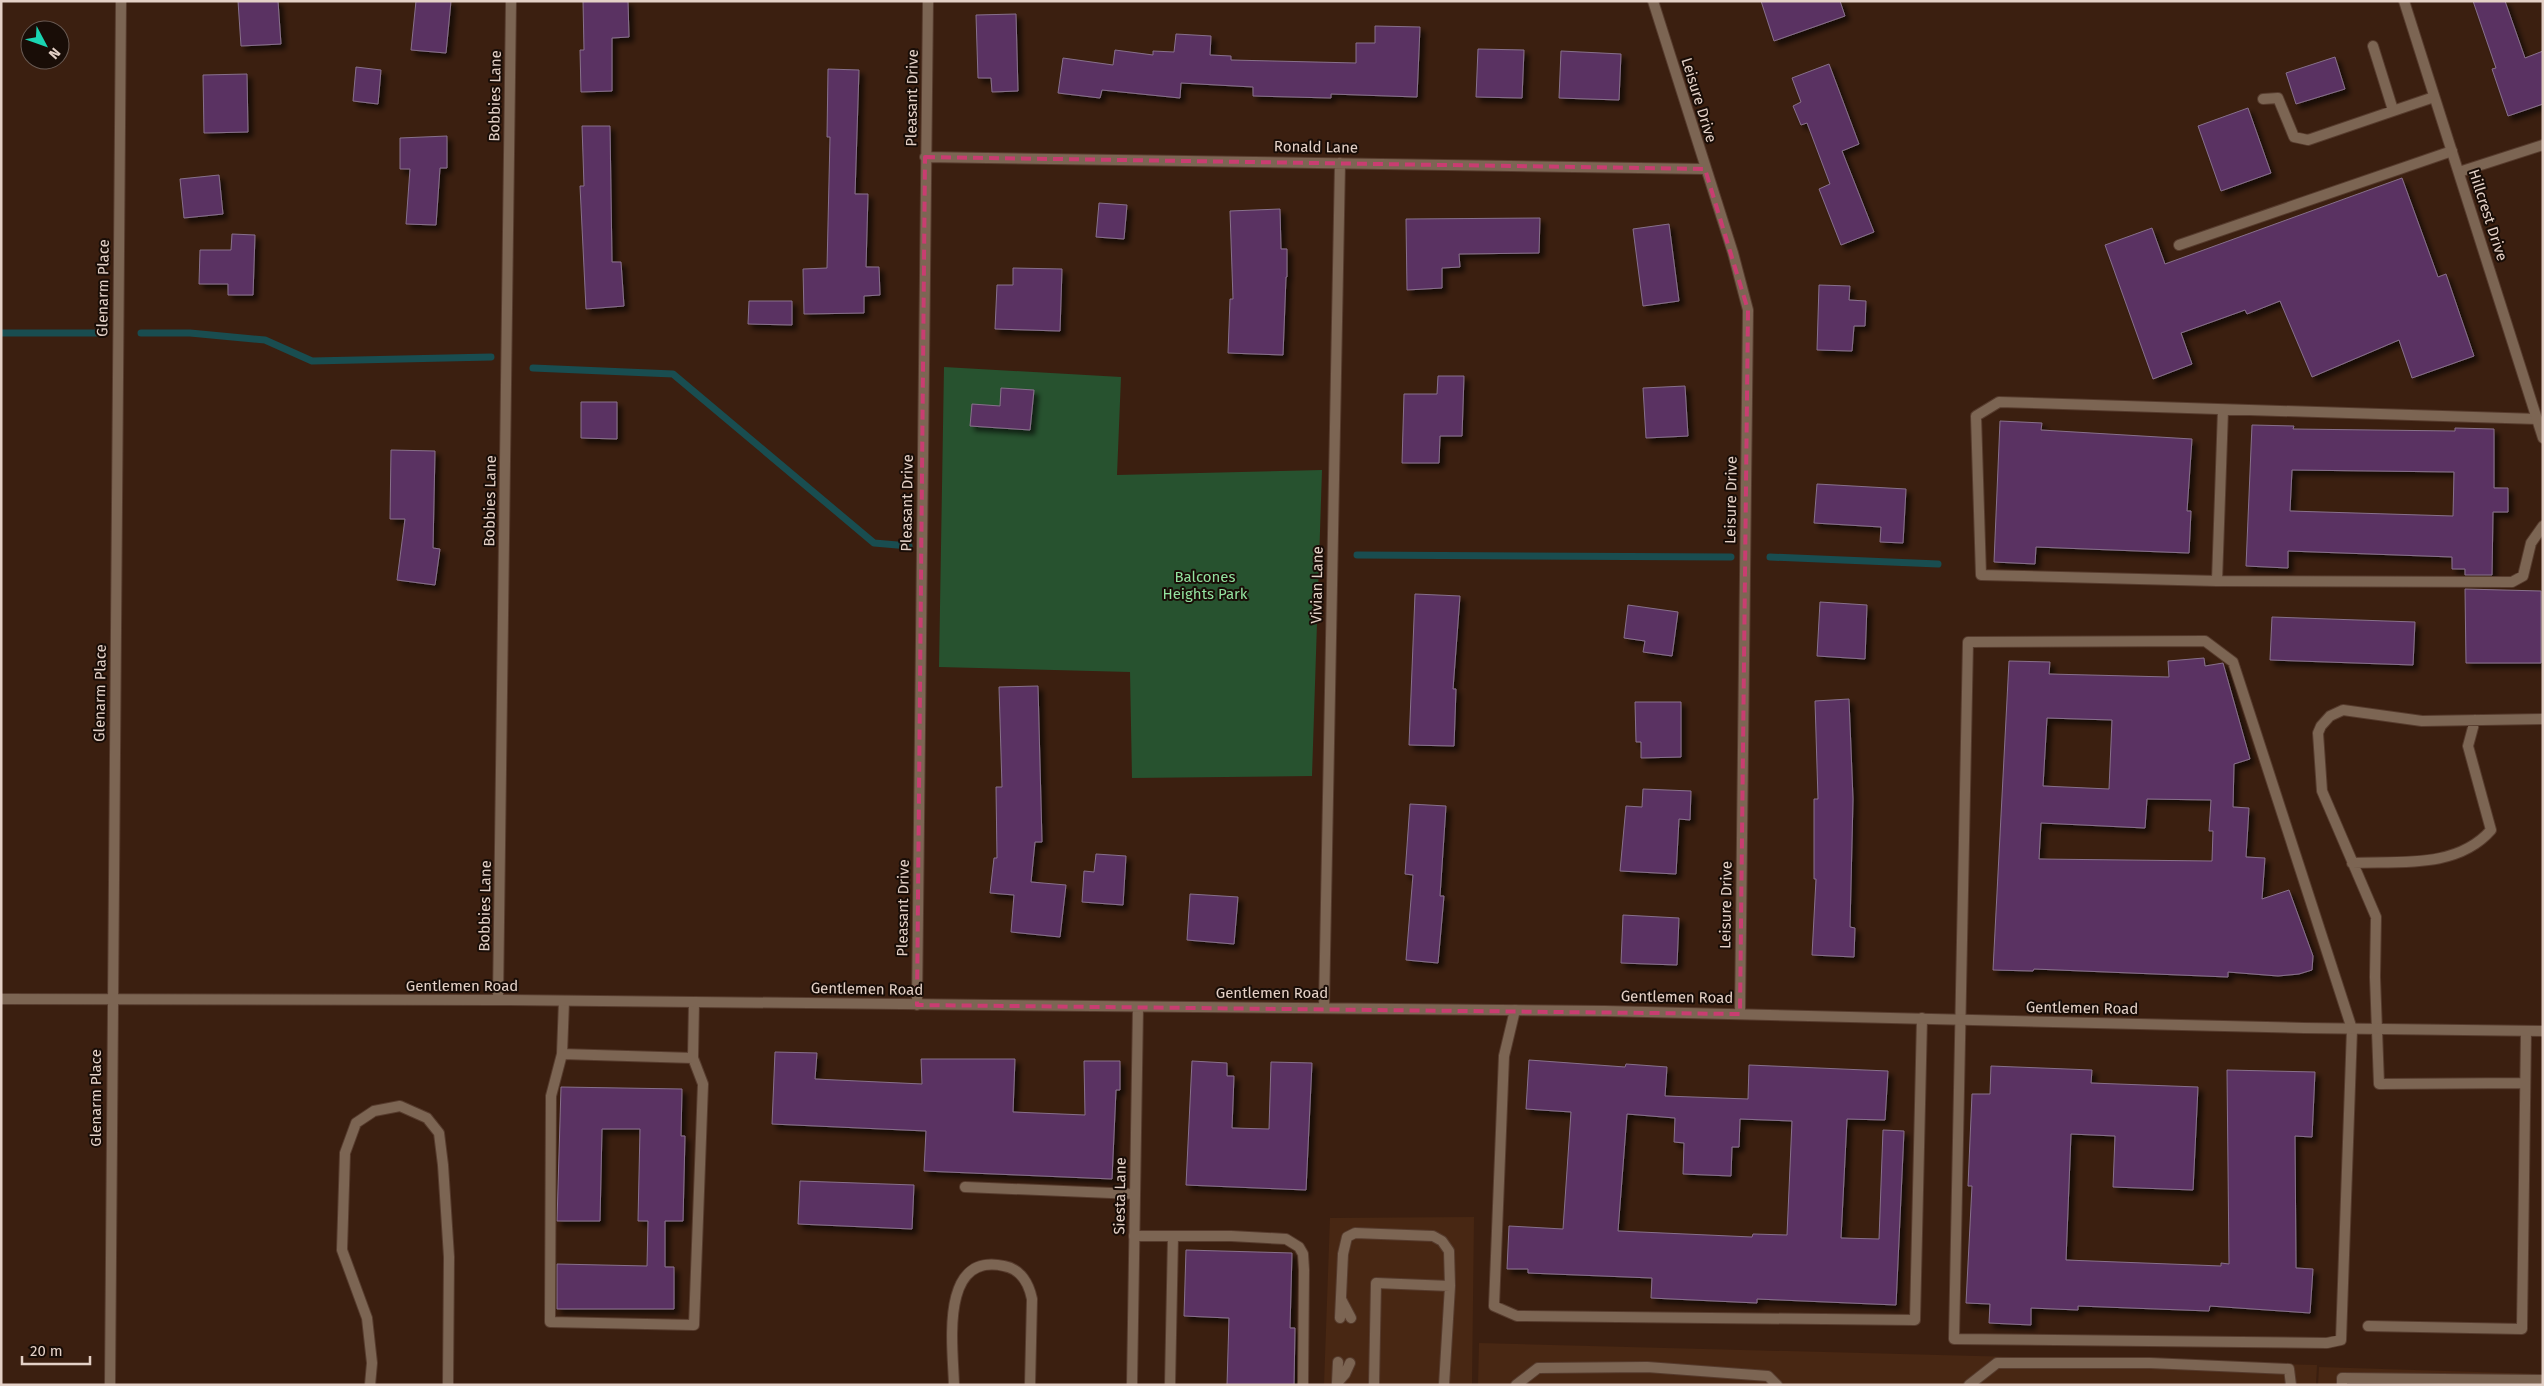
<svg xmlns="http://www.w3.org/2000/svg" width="2544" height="1386" font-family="'Fira Sans',sans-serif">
  <defs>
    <filter id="shadow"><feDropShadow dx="4.5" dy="4.5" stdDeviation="2.5" flood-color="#0009"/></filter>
  </defs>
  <rect width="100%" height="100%" fill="#3b1f10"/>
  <!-- built -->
  <path fill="#482713" d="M1474 1217 1472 1385H1324L1330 1218Z
    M1479 1343 2317 1365 2316 1385H1478Z
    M2319 1367 2543 1374V1385H2318Z"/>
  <!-- green -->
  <path fill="#27522f" d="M944 367 1121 377 1117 475 1322 470 1312 776 1132 778 1130 672 939 667Z"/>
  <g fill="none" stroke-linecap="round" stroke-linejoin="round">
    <!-- stream -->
    <path stroke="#194d50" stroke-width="7" d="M1 333H104
      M141 333H190L265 340 312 361 491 357
      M533 368 673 374 874 543 909 546
      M1357 555 1731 557
      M1770 557 1938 564"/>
  </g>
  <!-- building -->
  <path fill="#5a3362" stroke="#87708b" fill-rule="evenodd" filter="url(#shadow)" d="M238 1H278L281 44 241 46Z
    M416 1H451L446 53 411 50Z
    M583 1H628L629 37 612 38V91L581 92 580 50H584Z
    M1761 1H1840L1845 16 1774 41Z
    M2473 1H2505L2525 58 2543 51V104L2508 116 2492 69 2496 68Z
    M1016 14 1018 91 992 92 991 78H978L976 15Z
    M1375 26 1420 27 1417 97 1331 94V98L1253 96V87L1181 83 1180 98 1102 90 1100 98 1058 93 1063 58 1113 65 1115 50 1153 55V51L1174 52 1176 34 1211 36 1210 55 1231 56V60L1356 63V43H1375Z
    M1478 49 1524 50 1522 98 1476 97Z
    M1561 51 1621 54 1619 100 1559 98Z
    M2335 57 2345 89 2296 104 2286 73Z
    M1829 64 1859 144 1842 151 1874 232 1841 245 1819 189 1830 184 1807 123 1801 125 1793 106 1801 102 1792 78Z
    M356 67 381 70 378 104 353 101Z
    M828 69 859 70 855 194H868L866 267H879L880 295 864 296V313L804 314 803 269 827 268 830 137H827Z
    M247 74 248 132 204 133 203 75Z
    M2248 108 2271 173 2221 191 2198 126Z
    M582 126H610L612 262H621L624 306 586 309 580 186H584Z
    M447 136V168H440L436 225 406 224 410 169H400V138Z
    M219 175 223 214 184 218 180 179Z
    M2402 178 2438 277 2446 274 2474 356 2412 378 2399 340 2312 377 2280 301 2247 314 2245 310 2181 333 2192 364 2153 379 2105 245 2152 228 2165 264Z
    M1099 203 1127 205 1124 239 1096 237Z
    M1280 209 1281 249H1287V277H1286L1283 355 1228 353 1230 299H1233L1230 211Z
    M1540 218 1539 253 1459 254 1460 267 1442 268V288L1407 290 1406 219Z
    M1669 224 1679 301 1643 306 1633 229Z
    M232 234 255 235 253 295H228V284H199L200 250H231Z
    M1013 268 1062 269 1060 331 995 329 997 285H1013Z
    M1819 285 1850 286 1849 300 1866 301 1865 326H1854L1852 351 1817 350Z
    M749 301H792V325L748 324Z
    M1438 376H1464L1462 436H1440L1439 463H1402L1404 394H1437Z
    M1685 386 1688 436 1646 438 1643 388Z
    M1001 388 1034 390 1030 430 970 426 972 404 1000 406Z
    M581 402H617V439L581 438Z
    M2000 421 2042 423 2041 430 2192 439 2187 511H2191L2189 553 2036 547 2035 564 1994 562Z
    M2252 425 2294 426 2293 429 2455 431V428L2494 429V488H2508V512H2493L2492 575H2465V569H2452V557L2288 551V568L2246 566ZM2292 470 2454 472 2453 516 2290 511Z
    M391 450 435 451 433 548 440 549 435 585 397 580 405 519H390Z
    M1817 484 1906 489 1903 543 1880 542 1881 527 1814 523Z
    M2465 589 2541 591V663H2466Z
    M1415 594 1460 596 1453 689H1456L1454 746 1409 745Z
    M1820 602 1867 605 1865 659 1817 656Z
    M1628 605 1678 612 1672 656 1643 652 1645 641 1624 638Z
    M2272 617 2415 622 2413 665 2270 660Z
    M2204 658 2205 666 2223 663 2250 759 2234 764 2233 807 2249 808 2246 857 2265 858 2262 899 2289 890 2313 956 2312 970 2299 974 2278 976 2228 972V977L2034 969 2033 971 1993 970 2009 661 2050 662 2049 674 2169 677 2168 661ZM2047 718 2112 720 2109 789 2043 786ZM2147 799 2211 800 2209 831H2213L2212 861 2039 859 2041 823 2145 828Z
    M1038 686 1042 842H1035L1031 882 1066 885 1060 937 1011 932 1014 895 990 893 994 858H997L996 787H1002L999 687Z
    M1849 699 1853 799 1850 927 1855 928 1854 957 1812 955 1816 879H1814V799H1818L1815 701Z
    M1635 702H1681V757L1641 758V742H1636Z
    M1643 789 1691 791 1690 820 1679 819 1676 874 1620 871 1626 806 1642 807Z
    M1410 804 1446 806 1440 896H1444L1438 963 1406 960 1413 875 1405 874Z
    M1096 854 1126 856 1123 905 1082 902 1084 871 1094 872Z
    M1190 894 1238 897 1234 944 1187 940Z
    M1623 915 1679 918 1677 965 1621 963Z
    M775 1052 817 1053 815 1079 922 1084 921 1059H1015L1013 1112 1085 1115 1084 1061H1120V1090H1116L1112 1179 924 1171 926 1131 772 1124Z
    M1529 1060 1625 1067 1626 1064 1667 1067 1665 1096 1748 1099 1749 1065 1888 1071 1885 1120 1847 1119 1841 1238 1879 1239 1883 1130 1904 1131 1896 1305 1757 1299V1303L1651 1298 1652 1278 1528 1273V1269H1507L1509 1226 1563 1229 1571 1112 1526 1109ZM1627 1114 1675 1118 1674 1142 1684 1143 1683 1174 1731 1176 1732 1147H1739L1740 1119 1792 1121 1787 1235 1753 1234 1752 1237 1618 1231Z
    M1192 1061 1227 1063V1076H1234L1232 1128 1269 1129 1271 1062 1312 1063 1306 1190 1186 1185Z
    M1991 1066 2092 1070 2091 1083 2198 1087 2193 1190 2113 1187 2115 1136 2071 1134 2066 1260 2221 1266V1263L2229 1264 2227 1070 2315 1072 2312 1137 2295 1136 2296 1268 2313 1269 2310 1313 2210 1306 2209 1311 2078 1306V1310L2031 1308V1325L1989 1323 1990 1304 1966 1303 1972 1186H1968L1972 1094H1990Z
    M561 1087 682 1089 681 1136H685L683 1221H665V1267H674V1309H557V1264L647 1266 648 1221H638L640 1129H602L600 1221H557Z
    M800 1181 914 1185 912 1229 798 1224Z
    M1186 1250 1292 1253 1290 1328H1295L1294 1385H1227L1229 1318 1184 1316Z"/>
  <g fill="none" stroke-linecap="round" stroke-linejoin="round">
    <defs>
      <path id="service" d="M2373 46 2393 110
        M2263 99 2278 98 2294 137 2308 140 2434 97
        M2179 245 2452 151
        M2537 419 1999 402 1976 416 1981 575 2217 581 2512 582 2523 576 2531 543 2543 526
        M2217 581 2223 410
        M2205 641 2233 662 2352 1029 2341 1340 2327 1343 1954 1339 1968 642Z
        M2352 863C2399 861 2457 869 2491 830L2468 746 2475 720
        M564 1001 562 1054 693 1058 694 1002
        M1515 1010 1504 1056 1494 1306 1517 1316 1915 1320 1922 1018
        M562 1054 551 1096 550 1322 694 1325 703 1084 693 1058
        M2525 1083 2379 1084 2375 977 2376 917 2322 791 2318 733 2321 726 2330 716 2343 710 2422 721 2543 719
        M965 1187 1135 1194
        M1134 1236H1231L1286 1239 1299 1247 1303 1254 1304 1270 1303 1385
        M1341 1299 1351 1318
        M1340 1318 1343 1254 1347 1237 1355 1233 1433 1236 1442 1241 1449 1251 1450 1286 1444 1385
        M2368 1326 2522 1329 2526 1031
        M1337 1383 1345 1374 1350 1363
        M1337 1383 1338 1362
        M370 1385 372 1363 367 1318 342 1250 345 1153 356 1123 374 1111 400 1106 427 1118 439 1133 443 1165 449 1257 448 1385
        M954 1385C953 1346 939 1252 1004 1266 1021 1269 1029 1284 1032 1299L1030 1385
        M1170 1385 1173 1236
        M1374 1385 1376 1283 1450 1286
        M1516 1385 1538 1368 1647 1367 1768 1376 1777 1385
        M1969 1385 1997 1363H2150L2289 1369 2291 1385
        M2342 1385V1378L2543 1380"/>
      <path id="minor" d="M1653 1 1733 253 1748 310 1740 1014
        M925 157 1705 169
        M2459 172 2543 145
        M1 999 498 1000 1605 1011 2304 1028 2543 1031
        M498 1000 511 1
        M917 1005 928 1
        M1324 1008 1340 163
        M110 1385 121 1
        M1132 1385 1138 1007"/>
      <path id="tertiary" d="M2404 1 2543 438"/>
    </defs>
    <!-- service casing -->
    <use href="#service" stroke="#563b2d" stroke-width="12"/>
    <!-- minor casing -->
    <use href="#minor" stroke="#563b2d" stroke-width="12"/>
    <!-- tertiary casing -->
    <use href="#tertiary" stroke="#563b2d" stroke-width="12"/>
    <!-- service -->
    <use href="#service" stroke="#7c6553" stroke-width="10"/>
    <!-- minor -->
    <use href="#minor" stroke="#7c6553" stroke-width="10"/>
    <!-- tertiary -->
    <use href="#tertiary" stroke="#7c6553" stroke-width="10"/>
  </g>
  <!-- marked area -->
  <path fill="none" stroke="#c93d71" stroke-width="4" stroke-dasharray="10 6" stroke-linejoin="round" d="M925 157 1705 169 1748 310 1740 1014 917 1005Z"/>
  <g text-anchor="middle" stroke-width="4" stroke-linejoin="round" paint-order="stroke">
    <!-- street labels -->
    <g font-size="15" fill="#e4d1c7" stroke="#190d07">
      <text transform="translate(495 96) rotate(-89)" y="5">Bobbies Lane</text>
      <text transform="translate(912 98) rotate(-89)" y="5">Pleasant Drive</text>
      <text transform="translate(1699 100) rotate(73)" y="5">Leisure Drive</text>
      <text transform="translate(1316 147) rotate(1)" y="5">Ronald Lane</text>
      <text transform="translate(2488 215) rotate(72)" y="5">Hillcrest Drive</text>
      <text transform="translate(103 288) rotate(-89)" y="5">Glenarm Place</text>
      <text transform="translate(1731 500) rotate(-89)" y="5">Leisure Drive</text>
      <text transform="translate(490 501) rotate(-89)" y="5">Bobbies Lane</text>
      <text transform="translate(907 503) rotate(-89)" y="5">Pleasant Drive</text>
      <text transform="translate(1317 585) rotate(-89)" y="5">Vivian Lane</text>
      <text transform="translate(100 693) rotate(-89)" y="5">Glenarm Place</text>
      <text transform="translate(1726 905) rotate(-89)" y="5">Leisure Drive</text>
      <text transform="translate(485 906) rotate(-89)" y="5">Bobbies Lane</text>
      <text transform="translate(903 908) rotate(-89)" y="5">Pleasant Drive</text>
      <text x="462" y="991">Gentlemen Road</text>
      <text transform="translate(867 989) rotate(1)" y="5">Gentlemen Road</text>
      <text x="1272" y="998">Gentlemen Road</text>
      <text transform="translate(1677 997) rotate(1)" y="5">Gentlemen Road</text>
      <text transform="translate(2082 1008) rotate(1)" y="5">Gentlemen Road</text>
      <text transform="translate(96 1098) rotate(-90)" y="5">Glenarm Place</text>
      <text transform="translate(1120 1196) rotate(-89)" y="5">Siesta Lane</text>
    </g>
    <!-- park labels -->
    <g font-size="15" fill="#93e29f" stroke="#190d07">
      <text x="1205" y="582">Balcones<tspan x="1205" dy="17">Heights Park</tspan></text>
    </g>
  </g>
  <!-- border -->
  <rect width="2544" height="1386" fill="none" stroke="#e4d1c7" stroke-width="5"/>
  <!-- north arrow -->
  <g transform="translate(45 45) rotate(131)"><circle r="24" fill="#190d07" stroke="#6a5b54"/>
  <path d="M0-4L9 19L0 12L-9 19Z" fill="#1ad5b2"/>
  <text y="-8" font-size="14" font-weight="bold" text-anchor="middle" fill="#e4d1c7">N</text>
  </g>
  <!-- scale -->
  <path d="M22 1356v8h68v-8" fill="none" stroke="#e4d1c7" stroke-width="2.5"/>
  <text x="30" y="1356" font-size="15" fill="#e4d1c7" stroke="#190d07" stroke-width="4" paint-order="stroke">20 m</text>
</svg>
